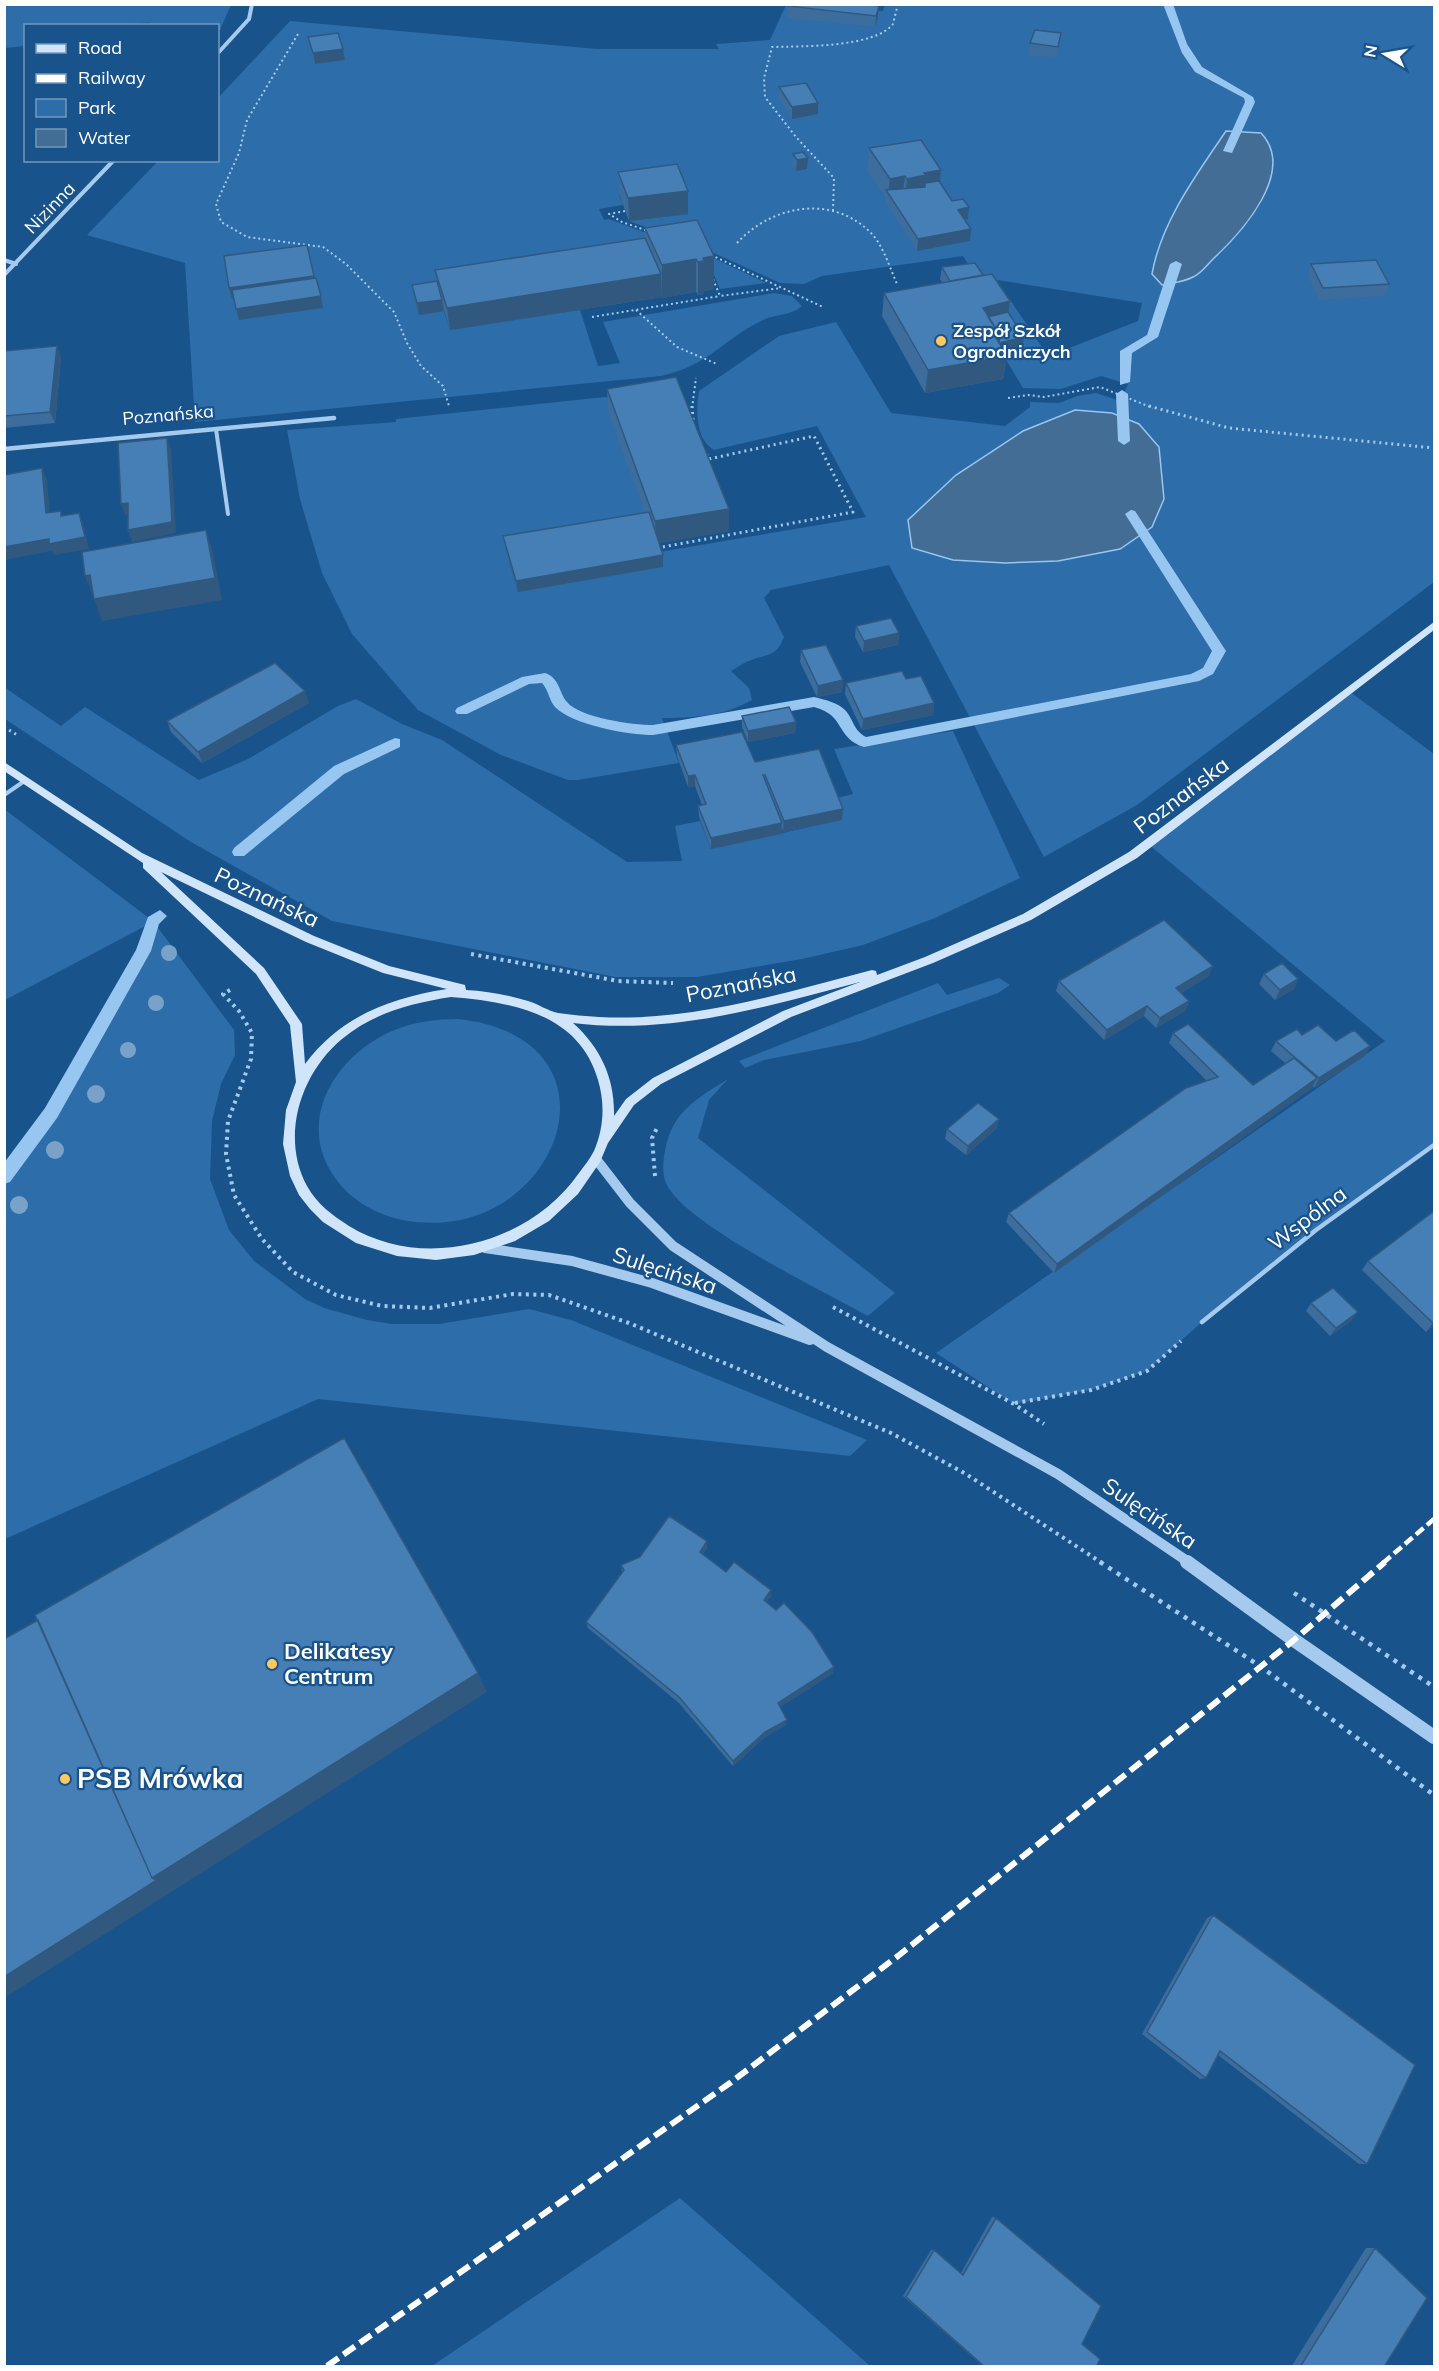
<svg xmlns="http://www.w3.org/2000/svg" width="1439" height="2371" font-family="Mulish,sans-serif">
  <rect width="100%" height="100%" fill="#19538c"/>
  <!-- green -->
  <path fill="#2c6daa" d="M885 4 1434 5V582L1137 805 1044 857 889 565 771 590 764 598 784 637C777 655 770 654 754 659 746 661 738 667 731 671L749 688 752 700C725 716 692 718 662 718L679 763 578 780H568L501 755 418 710 352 634 322 573 300 499 287 430 396 422V419L605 397 616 399 649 524 505 548 518 592 659 552 866 517 817 426 714 450C695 439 696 410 699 391L779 336 836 322 891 413 1005 426 1030 407V402L1059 403 1077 396 1096 393 1120 401 1128 384 1101 376 1061 389 1023 388 1002 353 1021 349 1016 339 1034 336 1049 356 1138 321 1142 303 997 280 1029 328 1010 331 963 256 822 276 804 284 780 283 705 249 629 221 688 214 619 195 623 205 599 209 604 220 609 219 697 252 414 297 419 315 444 311 450 330 580 310 598 366 620 363 603 322 774 293 792 296 802 306C791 316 775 314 763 320 723 339 710 365 661 376L195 422 185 263 87 235 158 161 218 160V98L290 21 597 49H719L716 44 770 40 786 5H819L883 11Z
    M4 5H231L220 30H218V26H26L25 46 5 48Z
    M705 254 766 283 720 289Z
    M4 687 61 726 85 707 199 780 248 759 338 706 356 699 402 724 442 740 627 862 682 861 675 826 700 821 711 849 841 820 833 799 853 794 834 749 953 731 1020 878 935 918 863 945 802 959 697 977H615L332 921 191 842 5 719Z
    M1349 691 1434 754V1145L1316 1230 1202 1322 1147 1371 1091 1390 1014 1404 936 1353 1385 1041 1148 844Z
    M4 809 153 921 234 1030 235 1055 221 1084 212 1121 210 1179 229 1230 254 1261 305 1299 324 1308 367 1320 392 1324H439L529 1309 571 1320 867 1440 850 1456 318 1399 5 1539V1177L51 1113 143 951 153 922 5 1000Z
    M999 978 1010 985 998 993 861 1041 764 1060 745 1068 739 1061 938 983 947 995Z
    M458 1019C639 1039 554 1254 398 1219 370 1212 344 1195 330 1170 298 1114 339 1054 392 1031 413 1022 435 1019 458 1019Z
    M728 1079 709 1100 698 1138 895 1293 868 1316C827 1293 682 1223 666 1183 662 1173 663 1161 665 1151 672 1112 696 1099 728 1079Z
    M680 2198 870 2366H432Z"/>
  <!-- water -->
  <path fill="#446d96" stroke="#97c6f0" stroke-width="1.5" d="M1226 131 1261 133C1297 171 1242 232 1214 258 1208 264 1201 274 1193 277 1184 282 1172 283 1162 285L1152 274C1161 222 1197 174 1226 131Z
    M1075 410 1112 413 1139 424 1159 447 1164 499 1152 527 1120 549 1058 561 1005 563 953 560 912 548 908 520 956 475 1023 431Z"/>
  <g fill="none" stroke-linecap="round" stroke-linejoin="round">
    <!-- stream -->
    <path fill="#97c6f0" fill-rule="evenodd" d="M1163 4H1173L1187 44 1202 67 1253 97 1255 102 1232 153 1223 151 1245 102 1244 98 1195 72 1182 53Z
      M1176 261 1182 264 1158 337 1132 353 1130 382 1120 385V351L1147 335 1170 264Z
      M1122 390 1128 394 1130 441 1124 445 1118 441 1116 394Z
      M1131 510 1135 511 1226 651 1213 674 1199 681 864 747C835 738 846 715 814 707L653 735C629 735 572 725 555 707 549 700 549 691 542 683L529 684 467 714H457L455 711 457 708 522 677 545 673C560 678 559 693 567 702 580 718 633 725 653 725L814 697C825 700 837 702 845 710 854 720 853 730 866 737L1191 674 1203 668 1212 651 1125 514Z
      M395 738 400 739V747L344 774 244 856H234L232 852 234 848 334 766Z
      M160 910 167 916 159 924 151 951 57 1118 10 1182 4 1184V1163L45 1108 136 950 148 917Z"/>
    <!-- path-far3 -->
    <path stroke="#a5caee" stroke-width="2" stroke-dasharray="2 3" stroke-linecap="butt" d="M298 34 247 120 239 153 216 204 221 222 247 237 323 247 346 264 394 312 407 343 421 366 443 386 449 406
      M625 211 609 214 622 222 648 231
      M833 211 834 178 796 137 765 97 764 78 772 47C802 46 874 48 893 24L898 4
      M737 243C771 206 830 194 869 231 883 244 889 266 897 284
      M711 255 823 307
      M713 279 720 296 781 288
      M636 310 677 347 717 364
      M592 317 720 296
      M1008 398 1028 395 1044 397 1100 387 1153 408
      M692 408 696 378"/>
    <!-- path-far2 -->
    <path stroke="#a5caee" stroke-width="3" stroke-dasharray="2 4" stroke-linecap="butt" d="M692 406 693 421
      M1149 406 1229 428 1434 448
      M657 548 853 512 814 436 709 459 707 455
      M4 727 19 736"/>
    <!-- path-far1 -->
    <path stroke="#a5caee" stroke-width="4" stroke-dasharray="3 4.5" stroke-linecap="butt" d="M471 954 618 981 673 983
      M230 990 223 994 239 1011 252 1033 251 1059 228 1121 226 1154 234 1195 262 1239 293 1272 336 1295 382 1306 430 1308 513 1294 549 1295 629 1323 891 1433 966 1474 1102 1563
      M655 1176 652 1138 658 1126
      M833 1307 1014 1404 1044 1424
      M1015 1403 1091 1390 1147 1371 1181 1341"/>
    <!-- path -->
    <path stroke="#a5caee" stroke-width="4.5" stroke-dasharray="4 6" stroke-linecap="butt" d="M1100 1562 1260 1666 1434 1795
      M1294 1593 1434 1687"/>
    <!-- service-far1 -->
    <path stroke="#a5caee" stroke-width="4" d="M216 429 228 514
      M4 795 26 780"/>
    <!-- service -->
    <path stroke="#a5caee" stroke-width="4.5" d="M1202 1322 1316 1230 1434 1145"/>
    <!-- minor-far1 -->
    <path stroke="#a5caee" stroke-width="4" d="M218 53 249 19 252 4
      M4 260 16 264
      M4 275 114 160"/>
    <!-- minor -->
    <path stroke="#a5caee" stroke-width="4.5" d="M4 449 334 418"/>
    <!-- tertiary-far1 -->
    <path stroke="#a5caee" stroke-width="10" d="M596 1159 630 1203 673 1246 827 1347 1058 1474 1190 1563
      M485 1248 572 1261 652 1283 810 1340"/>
    <!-- tertiary -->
    <path stroke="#a5caee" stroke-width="14" d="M1187 1562 1294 1640 1434 1737"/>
    <!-- secondary -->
    <path fill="#d1e5fa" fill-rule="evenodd" d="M1434 622V630L1137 858 1031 920 933 963 791 1017 661 1084 634 1105 608 1143 600 1162 578 1194 549 1221 515 1241 474 1255 436 1260 397 1256 356 1243 323 1222 310 1209 299 1195 290 1176 283 1144 286 1110 296 1082 290 1025 256 974 143 868V863L4 771V762L142 853 314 936 389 966 465 985 466 990C487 991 508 995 528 1001 538 1004 548 1011 558 1013 571 1015 586 1016 599 1017 692 1022 783 993 872 970L876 971 877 975 925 957 1023 914 1129 852ZM161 872 306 942 383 973 447 989C390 998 341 1016 305 1064L302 1024 264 968ZM860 982 783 1011 653 1078 626 1099 614 1116C615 1079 601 1048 573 1023 671 1035 766 1007 860 982ZM451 997C511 1002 579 1013 598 1080 605 1103 604 1128 594 1151 590 1159 584 1166 579 1173 530 1244 424 1272 349 1226 332 1215 317 1204 307 1186 280 1136 301 1073 342 1039 373 1013 412 1003 451 997Z"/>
    <!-- rail-far1 -->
    <path stroke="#fff" stroke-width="4.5" stroke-dasharray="10 4.5" stroke-linecap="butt" d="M1383 1563 1434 1519"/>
    <!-- rail -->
    <path stroke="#fff" stroke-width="6" stroke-dasharray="14 6" stroke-linecap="butt" d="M327 2366 730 2083 898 1956 1294 1640 1385 1562"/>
  </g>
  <!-- trees -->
  <g fill="#7aa2c8">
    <circle cx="169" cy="953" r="8"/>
    <circle cx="156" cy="1003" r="8"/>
    <circle cx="128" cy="1050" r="8"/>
    <circle cx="96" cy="1094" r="9"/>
    <circle cx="55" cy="1150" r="9"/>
    <circle cx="19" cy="1205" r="9"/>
  </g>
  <!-- wall -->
  <path fill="#3c6d9d" d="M866 4 878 17 875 27 788 18V6Z
    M1061 33 1056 58 1029 55 1030 43Z
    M308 37 343 49 345 60 315 64Z
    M779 87 818 114 792 119 779 99Z
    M869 148 941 170 940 182 952 201 968 219 965 220 970 241 917 251 885 202 886 198 867 171Z
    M793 154 808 158 807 169 796 171 792 166Z
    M618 172 688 214 629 221 619 194Z
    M697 220 714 289 704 291V294L698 295 696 292 662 298V297L450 330 444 310V311L419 315 414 297 412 285 437 281 435 270 645 238V228Z
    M1311 264 1389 284 1385 296 1319 300 1308 276Z
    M942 267 1008 314 1022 349 1005 353 1007 356 1003 379 925 393 882 316 884 293 943 283 940 279Z
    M57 346 61 358 55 423 4 428V351Z
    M607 389 729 531 659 543 663 555V567L518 592 505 548 503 536 645 513 608 412Z
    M856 626 899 633 898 645 863 652 855 637Z
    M801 650 843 680 842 692 817 697 800 662Z
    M906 679 934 703 933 715 862 730 845 694 846 683Z
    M309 703 202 763 171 732 167 721Z
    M742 716 796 722 795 733 748 742 742 727Z
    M676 745 755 762 842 820 783 832 782 827 781 834 711 849 699 817 698 806 702 805 695 786 688 787 677 756Z
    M1264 974 1298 979 1294 989 1275 1000 1259 984Z
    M1209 976 1181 993 1189 1001 1185 1011 1156 1028 1144 1016 1104 1040 1056 991 1059 981Z
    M1173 1033 1253 1085 1286 1064 1271 1051 1276 1041 1302 1035 1370 1046 1365 1056 1314 1088 1312 1086V1088L1054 1273 1006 1222 1009 1213 1207 1081 1169 1043Z
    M999 1119 997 1128 966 1155 945 1139 947 1129Z
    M1434 1211V1325L1426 1332 1362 1270 1368 1261Z
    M1311 1303 1352 1320 1330 1336 1306 1311Z
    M707 1541V1548L703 1554 726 1572 771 1596 766 1602 833 1673 780 1707 786 1725 765 1737 733 1766 679 1703 588 1628 586 1622 622 1572 621 1565Z
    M1213 1915 1367 2164H1359L1218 2055 1206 2078 1200 2079 1142 2034 1207 1918Z
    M992 2217 996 2218 1096 2367H984L903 2296 931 2250H934L961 2273Z
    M1366 2248H1375L1384 2367H1291Z"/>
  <!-- shaded-wall -->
  <path fill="#31597f" d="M879 6 878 17 875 27 876 16Z
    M343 49 345 60 315 64 313 53Z
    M818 103V114L792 119V107Z
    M808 158 807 169 796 171 797 160Z
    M941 170 939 192 905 201 907 179 924 173Z
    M905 176 902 199 888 193 890 179Z
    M688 191V214L629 221 628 198Z
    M969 207 968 219 957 221 958 210Z
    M971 229 970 241 917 251 918 239Z
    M714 256V289L704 291V294L698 295V262L703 258Z
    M696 259V292L662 298V265Z
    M661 274 662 297 450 330 447 308Z
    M314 276 317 287 232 299 229 288Z
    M321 296 323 308 239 320 236 309Z
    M442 300 444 311 419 315 417 303Z
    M1010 301 1007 324 987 329 983 308Z
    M1000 335 1024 337 1022 349 997 355 1007 356 1003 379 925 393 928 370 995 336Z
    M57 346 61 358 55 423 50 412Z
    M167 438 171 449 176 533 132 542 128 530Z
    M42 468 47 480 51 525 46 513Z
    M128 503 132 514 125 515 121 504Z
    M729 509V531L656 544 655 521Z
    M79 513 83 524 89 549 54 555 52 551 4 560V547Z
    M206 530 213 552 222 600 102 621 94 599Z
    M663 555V567L518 592 516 581Z
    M90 575 94 598 85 576Z
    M899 633 898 645 863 652 864 641Z
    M843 680 842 692 817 697 818 686Z
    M305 691 309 703 202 763 198 752Z
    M934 703 933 715 862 730 863 719Z
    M796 722 795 733 748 742V731Z
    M695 775V786L688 787V776Z
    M843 809 842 820 783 832 784 821Z
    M782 823 781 834 711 849V838Z
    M1213 966 1209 976 1172 998 1176 988Z
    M1298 979 1294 989 1275 1000 1280 990Z
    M1189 1001 1185 1011 1156 1028 1160 1018Z
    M1147 1006 1144 1016 1104 1040 1107 1030Z
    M1370 1046 1365 1056 1314 1088 1319 1078Z
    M1317 1078 1312 1088 1054 1273 1057 1264Z
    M999 1119 997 1128 966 1155 968 1146Z
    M1358 1312 1352 1320 1330 1336 1336 1328Z
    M1434 1322V1325L1426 1332 1433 1323Z
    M707 1541V1548L700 1559V1552Z
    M771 1590V1596L764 1606V1600Z
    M834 1667 833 1673 777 1709 778 1703Z
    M478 1673 487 1692 4 1998V1977L152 1878Z
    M787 1720 786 1725 765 1737 733 1766V1761L765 1732Z"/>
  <!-- building -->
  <path fill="#467fb6" stroke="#31597f" stroke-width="1.5" d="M789 4H866L879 6 876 16 788 6Z
    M149 23V26H114Z
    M1035 30 1061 33 1058 47 1030 43Z
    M338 33 343 49 313 53 308 37Z
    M806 83 818 103 792 107 779 87Z
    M921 140 941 170 924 173 926 175 907 179 905 176 890 179 869 148Z
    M803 152 808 158 797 160 793 154Z
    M677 164 688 191 628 198 618 172Z
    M939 181 952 201 963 199 969 207 958 210 971 229 918 239 886 190 925 187V183Z
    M697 220 714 256 703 258 704 261 698 262 696 259 662 265 645 228Z
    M645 238 661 274 447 308 435 270Z
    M307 245 314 276 229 288 224 256Z
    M1376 260 1389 284 1323 288 1311 264Z
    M975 263 983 275 950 281 942 267Z
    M992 274 1010 301 983 308 1000 335 995 336 1007 356 928 370 884 293Z
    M316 278 321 296 236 309 232 290Z
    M437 281 442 300 417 303 412 285Z
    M1008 312 1024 337 999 343 1000 335 988 317Z
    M57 346 50 412 4 416V351Z
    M676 377 729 509 655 521 607 389Z
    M167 438 172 522 128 530V503L121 504 118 443Z
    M42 468 46 513 61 511V516L79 513 85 537 49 544V539L4 547V475Z
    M649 512 663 555 516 581 503 536Z
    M206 530 215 578 94 599 90 575 85 576 82 552Z
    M891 618 899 633 864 641 856 626Z
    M826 645 843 680 818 686 801 650Z
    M275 663 305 691 198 752 167 721Z
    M902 671 906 679 921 676 934 703 863 719 846 683Z
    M789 707 796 722 748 731 742 716Z
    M742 732 755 762 819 749 843 809 784 821 765 775H763L782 823 711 838 698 806 706 804 695 775 688 776 676 745Z
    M1164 920 1213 966 1176 988 1189 1001 1160 1018 1147 1006 1107 1030 1059 981Z
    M1282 963 1298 979 1280 990 1264 974Z
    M1188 1024 1253 1085 1294 1058 1317 1078 1057 1264 1009 1213 1186 1088 1218 1077 1173 1033Z
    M1318 1025 1336 1041 1354 1030 1370 1046 1319 1078 1276 1041 1297 1029 1302 1035Z
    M978 1103 999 1119 968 1146 947 1129Z
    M1434 1211V1322L1433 1323 1368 1261Z
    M1333 1288 1358 1312 1336 1328 1311 1303Z
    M344 1438 478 1673 152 1878 35 1615Z
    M669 1516 707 1541 700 1552 726 1572 734 1562 771 1590 764 1600 776 1610 784 1603 812 1632 834 1667 778 1703 787 1720 765 1732 733 1761 679 1697 586 1622 624 1570 621 1565 640 1557Z
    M38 1620 152 1878 157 1880 4 1977V1639Z
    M1213 1915 1415 2065 1367 2164 1220 2051 1206 2078 1147 2032Z
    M996 2218 1101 2306 1082 2344 1100 2359 1096 2367H985L906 2297 934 2250 963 2275Z
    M1375 2248 1427 2298 1384 2367H1300Z"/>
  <!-- markers -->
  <g fill="#ffc861" stroke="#19538c" stroke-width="2">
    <circle cx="941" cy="341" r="6"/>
    <circle cx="272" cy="1664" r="6"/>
    <circle cx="65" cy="1779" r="6"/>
  </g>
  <g text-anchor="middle" stroke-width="4.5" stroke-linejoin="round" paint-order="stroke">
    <!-- far-street labels -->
    <g font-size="18" fill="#fff" stroke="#19538c">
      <text transform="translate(50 208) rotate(-46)" y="6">Nizinna</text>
      <text transform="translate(168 415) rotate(-5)" y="6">Poznańska</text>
    </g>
    <!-- far-poi labels -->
    <g font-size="18" font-weight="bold" fill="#fff" stroke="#19538c" text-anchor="start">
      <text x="953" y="337">Zespół Szkół<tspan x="953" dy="21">Ogrodniczych</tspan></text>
    </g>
    <!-- street labels -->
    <g font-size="22" fill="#fff" stroke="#19538c">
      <text transform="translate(1181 795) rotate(-37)" y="8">Poznańska</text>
      <text transform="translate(267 897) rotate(25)" y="8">Poznańska</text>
      <text transform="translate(741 984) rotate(-11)" y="8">Poznańska</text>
      <text transform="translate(1307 1218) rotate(-37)" y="8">Wspólna</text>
      <text transform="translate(665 1270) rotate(18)" y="8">Sulęcińska</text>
      <text transform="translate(1150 1513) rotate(34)" y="8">Sulęcińska</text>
    </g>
    <!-- poi labels -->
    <g font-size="22" font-weight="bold" fill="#fff" stroke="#19538c" text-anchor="start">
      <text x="284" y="1659">Delikatesy<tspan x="284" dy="25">Centrum</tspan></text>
    </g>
    <!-- near-poi labels -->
    <g font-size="27" font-weight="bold" fill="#fff" stroke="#19538c" text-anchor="start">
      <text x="77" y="1788">PSB Mrówka</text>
    </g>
  </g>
  <!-- border -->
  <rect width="1439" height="2371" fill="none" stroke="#ffffff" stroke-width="12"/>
  <!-- legend -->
  <rect x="24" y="24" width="195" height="138" fill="#19538c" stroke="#7598ba" stroke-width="1.5"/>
  <rect x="36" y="44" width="30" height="9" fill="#d1e5fa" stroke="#7598ba" stroke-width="1.5"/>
  <text x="78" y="54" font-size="18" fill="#ffffff">Road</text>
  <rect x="36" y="74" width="30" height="9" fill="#ffffff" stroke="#7598ba" stroke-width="1.5"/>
  <text x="78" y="84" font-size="18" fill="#ffffff">Railway</text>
  <rect x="36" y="99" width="30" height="18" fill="#2c6daa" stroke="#7598ba" stroke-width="1.5"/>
  <text x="78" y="114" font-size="18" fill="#ffffff">Park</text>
  <rect x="36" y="129" width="30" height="18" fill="#446d96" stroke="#7598ba" stroke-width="1.5"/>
  <text x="78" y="144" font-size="18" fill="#ffffff">Water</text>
  <!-- north arrow -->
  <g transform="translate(1385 54) rotate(281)" stroke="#19538c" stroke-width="4.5" paint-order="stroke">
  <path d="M0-4.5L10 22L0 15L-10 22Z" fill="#ffffff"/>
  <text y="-9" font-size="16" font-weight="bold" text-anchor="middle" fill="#ffffff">N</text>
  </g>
</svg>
